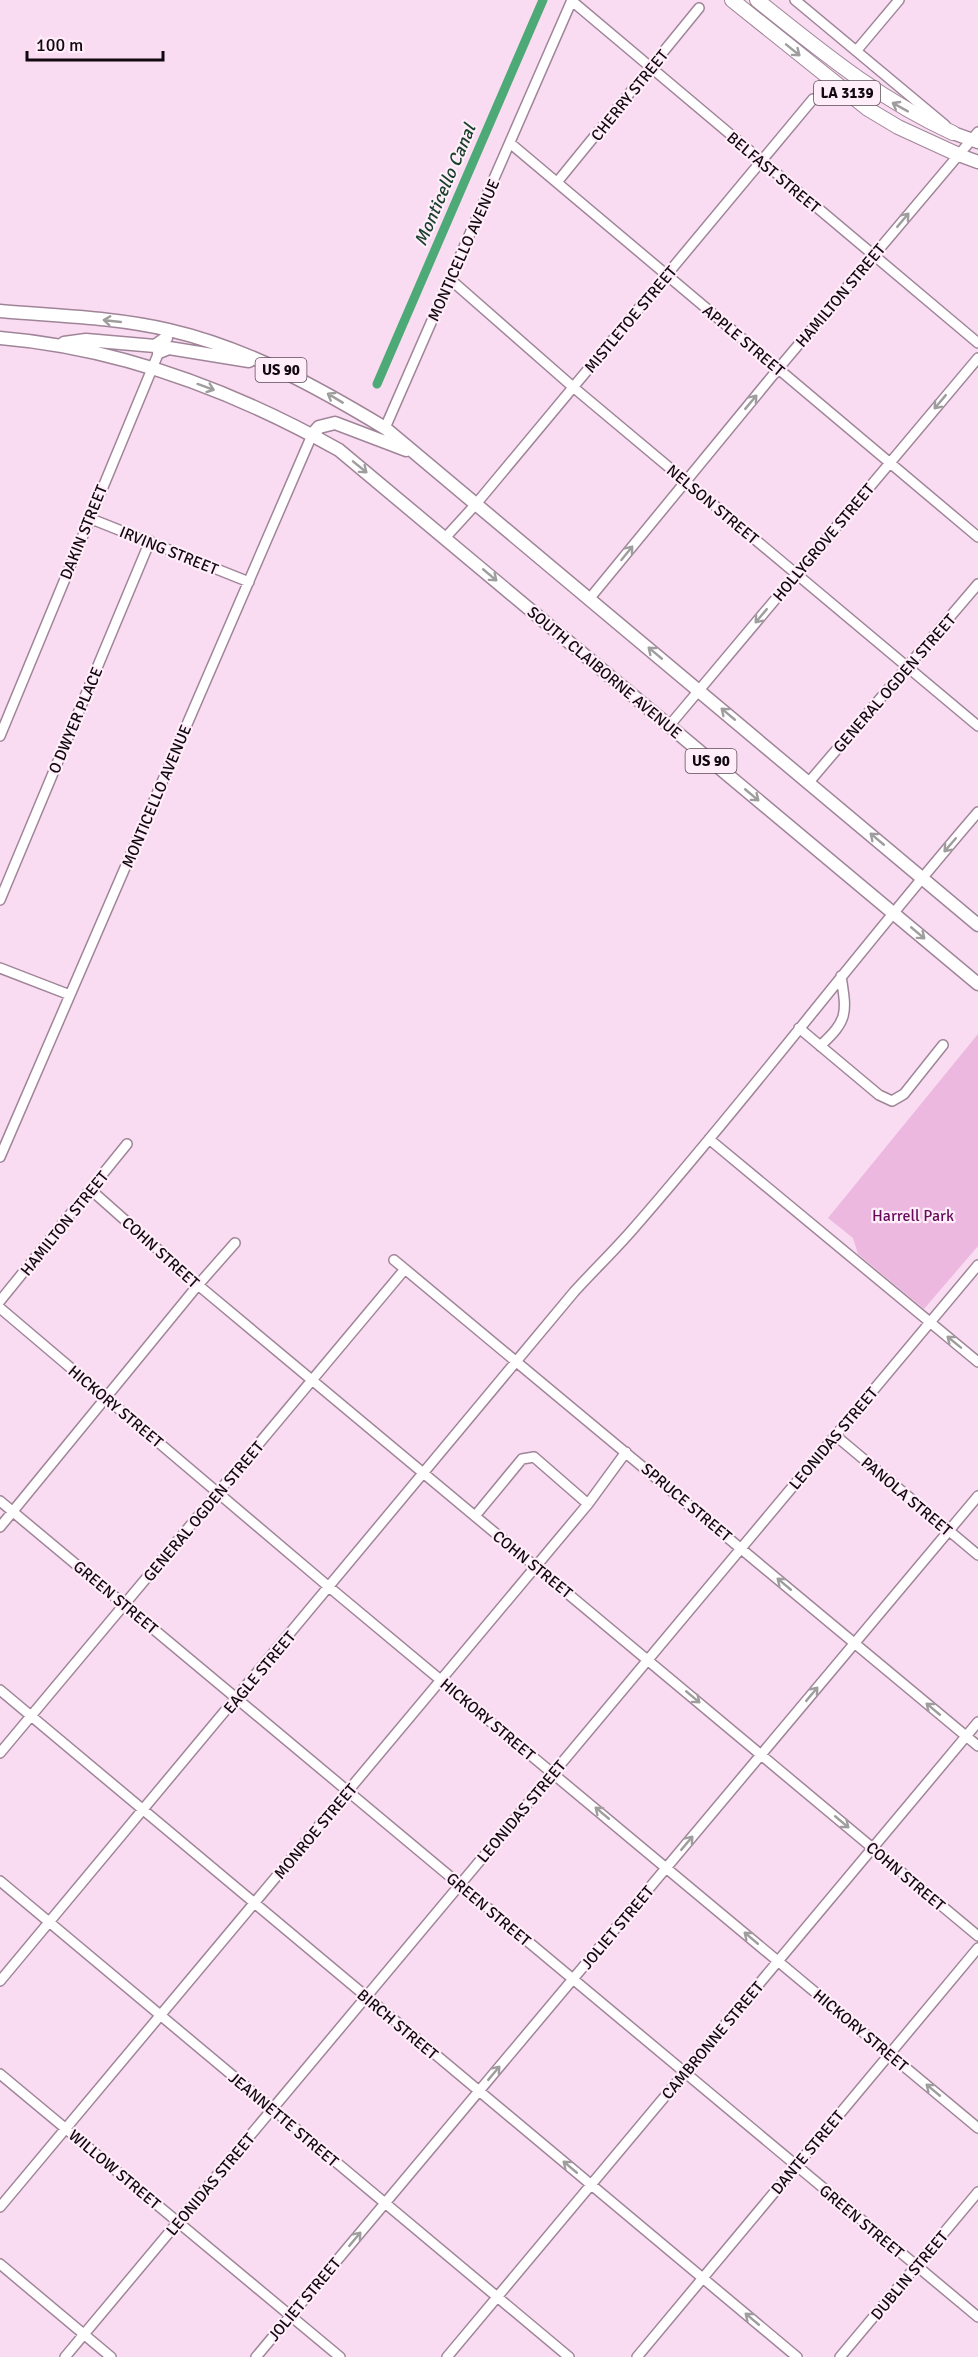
<svg xmlns="http://www.w3.org/2000/svg" width="978" height="2357" font-family="Signika,sans-serif">
  <rect width="100%" height="100%" fill="#f9dcf1"/>
  <!-- green -->
  <path fill="#edb8e0" d="M978 1034V1246L924 1309 858 1254 853 1238 828 1218Z"/>
  <g fill="none" stroke-linecap="round" stroke-linejoin="round">
    <!-- canal -->
    <path stroke="#4da976" stroke-width="9" d="M377 384 543 0"/>
    <defs>
      <path id="minor" d="M795 0 945 125
        M572 1 978 343
        M857 50 899 0
        M510 143 978 537
        M558 181 699 8
        M451 280 573 387 978 726
        M385 428 572 0
        M89 518 249 582
        M445 538 476 504 813 99
        M590 598 778 369 978 132
        M669 726 978 358
        M0 736 161 347
        M809 782 978 584
        M0 900 150 541
        M0 968 70 995
        M799 1028 879 1095 892 1101 904 1094 943 1045
        M820 1046C848 1020 847 1014 841 976
        M709 1139 978 1362
        M0 1157 312 435
        M91 1190 198 1285 978 1936
        M394 1260 978 1746
        M0 1301 127 1144
        M0 1308 329 1587 978 2128
        M836 1436 978 1555
        M0 1501 978 2317
        M475 1516 522 1459 534 1457 588 1504
        M0 1527 198 1285 235 1243
        M0 1690 797 2357
        M0 1753 405 1269
        M0 1881 569 2357
        M0 1981 574 1292C593 1271 614 1251 633 1229 752 1093 860 949 978 812
        M0 2074 340 2357
        M0 2207 588 1504 626 1452
        M0 2264 111 2357
        M65 2357 978 1265
        M256 2357 978 1496
        M447 2357 978 1722
        M637 2357 978 1948
        M840 2357 978 2192"/>
      <path id="major" d="M953 133 978 142
        M959 155 978 162
        M0 311C56 316 114 317 169 330 247 348 317 387 385 428L978 925
        M0 338C121 348 234 391 339 450L978 984
        M64 343 86 340 155 346 166 338
        M159 352 169 348 249 361
        M312 435 319 427 335 423 406 450"/>
      <path id="highway" d="M732 0 868 109 898 127 959 155
        M757 0C821 51 878 99 953 133"/>
    </defs>
    <!-- minor casing -->
    <use href="#minor" stroke="#a08599" stroke-width="12"/>
    <!-- major casing -->
    <use href="#major" stroke="#a08599" stroke-width="15"/>
    <!-- highway casing -->
    <use href="#highway" stroke="#a08599" stroke-width="16"/>
    <!-- minor -->
    <use href="#minor" stroke="#fff" stroke-width="9"/>
    <!-- major -->
    <use href="#major" stroke="#fff" stroke-width="12"/>
    <!-- highway -->
    <use href="#highway" stroke="#fff" stroke-width="14"/>
  </g>
  <!-- one-way arrows -->
  <defs><path id="oneway-shaft" d="M-6 0H5M1.5-3L5.5 0L1.5 3" fill="none" stroke-width="1.6" stroke-linecap="round" stroke-linejoin="round" transform="scale(1.5)"/></defs>
  <g stroke="#a09d9f">
    <use href="#oneway-shaft" transform="translate(793 50) rotate(39)"/>
    <use href="#oneway-shaft" transform="translate(900 107) rotate(-151)"/>
    <use href="#oneway-shaft" transform="translate(903 220) rotate(-50)"/>
    <use href="#oneway-shaft" transform="translate(112 321) rotate(-174)"/>
    <use href="#oneway-shaft" transform="translate(206 387) rotate(20)"/>
    <use href="#oneway-shaft" transform="translate(335 398) rotate(-149)"/>
    <use href="#oneway-shaft" transform="translate(751 402) rotate(-50)"/>
    <use href="#oneway-shaft" transform="translate(940 402) rotate(130)"/>
    <use href="#oneway-shaft" transform="translate(360 467) rotate(39)"/>
    <use href="#oneway-shaft" transform="translate(627 553) rotate(-51)"/>
    <use href="#oneway-shaft" transform="translate(490 575) rotate(40)"/>
    <use href="#oneway-shaft" transform="translate(761 616) rotate(130)"/>
    <use href="#oneway-shaft" transform="translate(655 653) rotate(-140)"/>
    <use href="#oneway-shaft" transform="translate(728 714) rotate(-140)"/>
    <use href="#oneway-shaft" transform="translate(752 795) rotate(40)"/>
    <use href="#oneway-shaft" transform="translate(877 839) rotate(-140)"/>
    <use href="#oneway-shaft" transform="translate(950 845) rotate(131)"/>
    <use href="#oneway-shaft" transform="translate(918 933) rotate(40)"/>
    <use href="#oneway-shaft" transform="translate(954 1342) rotate(-141)"/>
    <use href="#oneway-shaft" transform="translate(784 1584) rotate(-140)"/>
    <use href="#oneway-shaft" transform="translate(812 1694) rotate(-50)"/>
    <use href="#oneway-shaft" transform="translate(693 1697) rotate(40)"/>
    <use href="#oneway-shaft" transform="translate(933 1709) rotate(-140)"/>
    <use href="#oneway-shaft" transform="translate(602 1813) rotate(-140)"/>
    <use href="#oneway-shaft" transform="translate(842 1822) rotate(40)"/>
    <use href="#oneway-shaft" transform="translate(687 1843) rotate(-50)"/>
    <use href="#oneway-shaft" transform="translate(751 1938) rotate(-140)"/>
    <use href="#oneway-shaft" transform="translate(494 2073) rotate(-50)"/>
    <use href="#oneway-shaft" transform="translate(933 2090) rotate(-140)"/>
    <use href="#oneway-shaft" transform="translate(570 2167) rotate(-140)"/>
    <use href="#oneway-shaft" transform="translate(355 2239) rotate(-50)"/>
    <use href="#oneway-shaft" transform="translate(752 2319) rotate(-140)"/>
  </g>
  <g text-anchor="middle" stroke-width="4.5" stroke-linejoin="round" paint-order="stroke">
    <!-- shield labels -->
    <g fill="#ffedfa" stroke="#594d56" stroke-width="1.5">
      <rect x="814" y="81" width="66" height="24" rx="4.5"/>
      <rect x="255.5" y="358" width="51" height="24" rx="4.5"/>
      <rect x="685.5" y="749" width="51" height="24" rx="4.5"/>
    </g>
    <g font-size="15" font-weight="bold" fill="#120910">
      <text x="847" y="98">LA 3139</text>
      <text x="281" y="375">US 90</text>
      <text x="711" y="766">US 90</text>
    </g>
    <!-- street labels -->
    <g font-size="16" fill="#120910" stroke="#ffedfa">
      <text transform="translate(629 95) rotate(-51)" y="6">CHERRY STREET</text>
      <text transform="translate(774 172) rotate(40)" y="6">BELFAST STREET</text>
      <text transform="translate(463 250) rotate(-66)" y="6">MONTICELLO AVENUE</text>
      <text transform="translate(840 295) rotate(-50)" y="6">HAMILTON STREET</text>
      <text transform="translate(630 319) rotate(-50)" y="6">MISTLETOE STREET</text>
      <text transform="translate(744 340) rotate(40)" y="6">APPLE STREET</text>
      <text transform="translate(713 504) rotate(40)" y="6">NELSON STREET</text>
      <text transform="translate(83 532) rotate(-68)" y="6">DAKIN STREET</text>
      <text transform="translate(823 542) rotate(-50)" y="6">HOLLYGROVE STREET</text>
      <text transform="translate(169 550) rotate(22)" y="6">IRVING STREET</text>
      <text transform="translate(605 672) rotate(40)" y="6">SOUTH CLAIBORNE AVENUE</text>
      <text transform="translate(894 683) rotate(-49)" y="6">GENERAL OGDEN STREET</text>
      <text transform="translate(75 720) rotate(-67)" y="6">O DWYER PLACE</text>
      <text transform="translate(156 796) rotate(-67)" y="6">MONTICELLO AVENUE</text>
      <text transform="translate(64 1223) rotate(-51)" y="6">HAMILTON STREET</text>
      <text transform="translate(161 1252) rotate(42)" y="6">COHN STREET</text>
      <text transform="translate(116 1406) rotate(40)" y="6">HICKORY STREET</text>
      <text transform="translate(833 1438) rotate(-50)" y="6">LEONIDAS STREET</text>
      <text transform="translate(907 1496) rotate(40)" y="6">PANOLA STREET</text>
      <text transform="translate(687 1502) rotate(40)" y="6">SPRUCE STREET</text>
      <text transform="translate(203 1511) rotate(-50)" y="6">GENERAL OGDEN STREET</text>
      <text transform="translate(533 1564) rotate(39)" y="6">COHN STREET</text>
      <text transform="translate(116 1597) rotate(40)" y="6">GREEN STREET</text>
      <text transform="translate(259 1672) rotate(-50)" y="6">EAGLE STREET</text>
      <text transform="translate(488 1719) rotate(40)" y="6">HICKORY STREET</text>
      <text transform="translate(521 1811) rotate(-50)" y="6">LEONIDAS STREET</text>
      <text transform="translate(315 1831) rotate(-50)" y="6">MONROE STREET</text>
      <text transform="translate(906 1876) rotate(40)" y="6">COHN STREET</text>
      <text transform="translate(489 1909) rotate(40)" y="6">GREEN STREET</text>
      <text transform="translate(617 1927) rotate(-50)" y="6">JOLIET STREET</text>
      <text transform="translate(398 2024) rotate(40)" y="6">BIRCH STREET</text>
      <text transform="translate(861 2030) rotate(40)" y="6">HICKORY STREET</text>
      <text transform="translate(712 2040) rotate(-50)" y="6">CAMBRONNE STREET</text>
      <text transform="translate(284 2119) rotate(40)" y="6">JEANNETTE STREET</text>
      <text transform="translate(807 2152) rotate(-50)" y="6">DANTE STREET</text>
      <text transform="translate(115 2169) rotate(40)" y="6">WILLOW STREET</text>
      <text transform="translate(210 2184) rotate(-50)" y="6">LEONIDAS STREET</text>
      <text transform="translate(862 2221) rotate(40)" y="6">GREEN STREET</text>
      <text transform="translate(909 2275) rotate(-50)" y="6">DUBLIN STREET</text>
      <text transform="translate(304 2299) rotate(-50)" y="6">JOLIET STREET</text>
    </g>
    <!-- park labels -->
    <g font-size="16" fill="#660b59" stroke="#ffedfa">
      <text x="913" y="1221">Harrell Park</text>
    </g>
    <!-- water labels -->
    <g font-size="18" font-style="italic" fill="#19402a" stroke="#ffedfa">
      <text transform="translate(445 185) rotate(-67)" y="6">Monticello Canal</text>
    </g>
  </g>
  <!-- scale -->
  <path d="M27 51v9h136v-9" fill="none" stroke="#120910" stroke-width="3"/>
  <text x="36" y="51" font-size="18" fill="#120910" stroke="#ffedfa" stroke-width="4.5" paint-order="stroke">100 m</text>
</svg>
